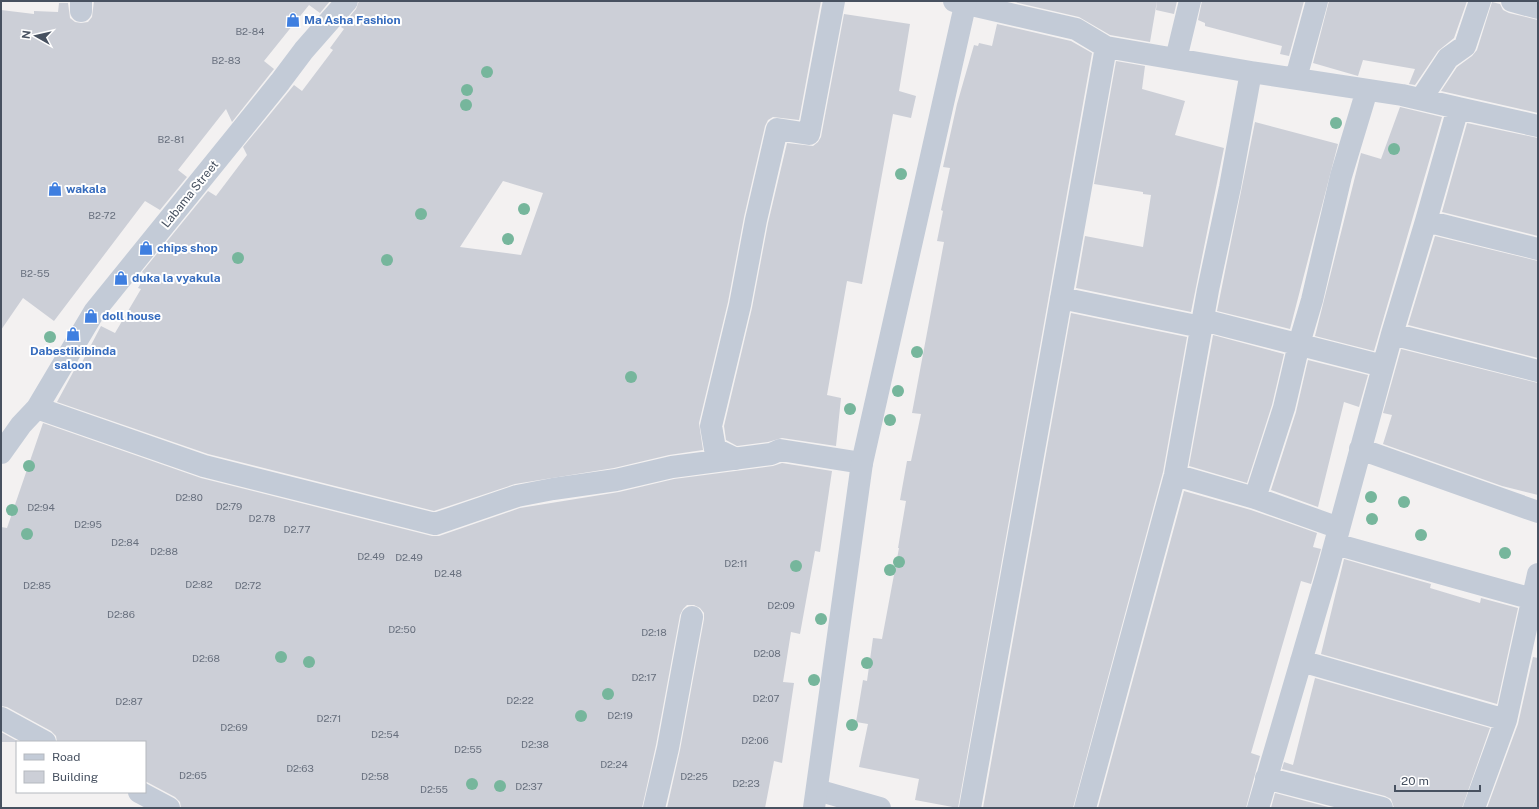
<svg xmlns="http://www.w3.org/2000/svg" width="1539" height="809" font-family="'Public Sans',sans-serif">
  <rect width="100%" height="100%" fill="#f3f1f1"/>
  <!-- building -->
  <path fill="#cccfd7" fill-rule="evenodd" d="M94 1H330L320 13 309 5 264 61 274 69 270 74 232 122 226 109 178 170 187 177 160 210 145 201 54 321 23 298 1 330V10L34 14V11L58 12 59 3H68L70 18 75 22 81 23 88 22 92 17Z
    M359 1H821L799 120 773 117 768 120 765 126 744 217 728 302 699 423 703 450 669 455 614 468 515 484 434 511 208 454 57 402 77 365 80 366 101 326 115 333 141 289 138 288 146 275 142 272 208 191 216 196 247 155 243 147 294 85 302 91 333 50 330 48 344 29 341 27 356 9ZM503 181 543 193 521 255 460 247Z
    M1010 1H1157L1150 42 1110 35 1079 17Z
    M1157 1H1177L1174 14 1156 10Z
    M1202 1H1304L1289 56 1280 54 1282 46 1205 26V23L1198 20Z
    M1329 1H1467L1454 38 1438 51 1415 85 1409 84 1415 69 1363 60 1358 76 1313 63Z
    M1492 2 1500 4 1503 10 1509 13 1538 20V113L1441 91 1457 67 1472 56 1477 50Z
    M844 14 910 24 899 91 916 96 911 118 893 114 862 284 847 281 827 395 841 398 836 446 782 438 768 442 737 446 726 440 724 426 752 308 768 223 787 143 813 146 818 142 821 137Z
    M997 24 1071 41 1092 53 958 808 915 800 919 779 859 767 868 724 856 722 863 680 867 681 873 638 882 639 899 548H898L906 501 900 500 907 461H911L921 414 912 413 944 242 937 241 943 211 941 210 950 168 943 167 957 104 974 45 978 46 979 43 992 46Z
    M1116 61 1145 66 1142 89 1185 101 1175 135 1224 148 1191 312 1076 288 1085 236 1143 247 1151 195 1143 194V192L1094 184Z
    M1400 107 1442 117 1374 351 1315 336 1361 153 1381 159Z
    M1255 122 1338 144 1290 329 1217 311Z
    M1467 123 1538 138V236L1442 212Z
    M1435 236 1538 261V358L1408 325Z
    M1071 313 1187 337 1163 472 1073 808H983Z
    M1213 335 1284 354 1272 405 1247 483 1189 466Z
    M1401 349 1538 383V495L1502 486 1383 444 1392 415 1383 413Z
    M1308 360 1368 375 1359 407 1344 402 1318 507 1271 490 1296 412Z
    M43 423 201 478 432 536H439L520 508 619 492 674 479 773 466 782 463 832 471 820 552 815 551 800 634 791 632 783 682 794 683 782 763 774 761 765 808H667L680 750 704 619V613L700 608 694 605H687L683 609 680 615 656 745 642 808H181L180 802 175 797 145 781V742H57L56 736 51 731 7 707 1 706V527L7 528Z
    M1184 491 1251 510 1317 533 1313 547 1321 549 1311 584 1301 581 1251 753 1260 756 1246 808H1098Z
    M1344 559 1431 584 1430 588 1480 603 1481 598 1518 608 1497 704 1321 654Z
    M1533 657 1538 658V808H1487L1518 724Z
    M1315 678 1490 728 1462 808H1394L1391 799 1385 796 1282 769 1284 762 1293 765Z
    M1 732 19 742H1Z
    M1275 793 1332 808H1271Z"/>
  <g fill="none" stroke-linecap="round" stroke-linejoin="round">
    <!-- minor -->
    <path stroke="#c3cbd7" stroke-width="22" d="M954 1 1076 29 1106 47 1251 72 1402 95 1458 108 1426 221 1392 334 1327 573 1258 808
      M1512 1 1538 8
      M81 11V1
      M1176 59 1190 1
      M1296 78 1317 1
      M1421 99 1448 58 1465 46 1480 1
      M1458 108 1538 126
      M1426 221 1538 249
      M1061 298 1201 327
      M1203 320 1383 366
      M1392 334 1538 371
      M37 408 204 466 435 524 517 496 553 489 616 480 672 467 771 454 780 450 862 463
      M1360 449 1538 512
      M1 453 21 425 37 408 94 312 280 82 304 50 347 1
      M736 459 715 449 711 426 740 305 756 220 777 129 809 134 834 1
      M1175 475 1255 498 1339 528
      M1255 498 1284 408 1299 344 1312 300 1341 176 1367 90
      M1335 544 1533 599
      M1301 661 1506 720
      M1 718 45 742
      M1266 778 1382 808
      M817 790 880 808
      M139 792 169 808
      M654 808 668 748 692 617
      M970 808 1106 47
      M1085 808 1175 475 1208 290 1230 187 1251 72
      M1474 808 1506 720 1538 574"/>
    <!-- tertiary -->
    <path stroke="#c3cbd7" stroke-width="22" d="M814 808 862 463 966 1"/>
  </g>
  <!-- trees -->
  <g fill="#76b69c">
    <circle cx="487" cy="72" r="6"/>
    <circle cx="467" cy="90" r="6"/>
    <circle cx="466" cy="105" r="6"/>
    <circle cx="1336" cy="123" r="6"/>
    <circle cx="1394" cy="149" r="6"/>
    <circle cx="901" cy="174" r="6"/>
    <circle cx="524" cy="209" r="6"/>
    <circle cx="421" cy="214" r="6"/>
    <circle cx="508" cy="239" r="6"/>
    <circle cx="238" cy="258" r="6"/>
    <circle cx="387" cy="260" r="6"/>
    <circle cx="50" cy="337" r="6"/>
    <circle cx="917" cy="352" r="6"/>
    <circle cx="631" cy="377" r="6"/>
    <circle cx="898" cy="391" r="6"/>
    <circle cx="850" cy="409" r="6"/>
    <circle cx="890" cy="420" r="6"/>
    <circle cx="29" cy="466" r="6"/>
    <circle cx="1371" cy="497" r="6"/>
    <circle cx="1404" cy="502" r="6"/>
    <circle cx="12" cy="510" r="6"/>
    <circle cx="1372" cy="519" r="6"/>
    <circle cx="27" cy="534" r="6"/>
    <circle cx="1421" cy="535" r="6"/>
    <circle cx="1505" cy="553" r="6"/>
    <circle cx="899" cy="562" r="6"/>
    <circle cx="796" cy="566" r="6"/>
    <circle cx="890" cy="570" r="6"/>
    <circle cx="821" cy="619" r="6"/>
    <circle cx="281" cy="657" r="6"/>
    <circle cx="309" cy="662" r="6"/>
    <circle cx="867" cy="663" r="6"/>
    <circle cx="814" cy="680" r="6"/>
    <circle cx="608" cy="694" r="6"/>
    <circle cx="581" cy="716" r="6"/>
    <circle cx="852" cy="725" r="6"/>
    <circle cx="472" cy="784" r="6"/>
    <circle cx="500" cy="786" r="6"/>
  </g>
  <!-- icons -->
  <defs>
    <symbol id="shop-bare" viewBox="-9 -9 18 18"><path d="M-5-2.5h2.3a2.7 3.5 0 0 1 5.4 0H5L5.5 6h-11ZM-1.5-2.5h3a1.5 2.3 0 0 0-3 0Z" fill="#3f7fe0" stroke="#fff" stroke-width="2.5" paint-order="stroke"/></symbol>
  </defs>
  <g fill-rule="evenodd">
    <use href="#shop-bare" x="283" y="10" width="20" height="20"/>
    <use href="#shop-bare" x="45" y="179" width="20" height="20"/>
    <use href="#shop-bare" x="136" y="238" width="20" height="20"/>
    <use href="#shop-bare" x="111" y="268" width="20" height="20"/>
    <use href="#shop-bare" x="81" y="306" width="20" height="20"/>
    <use href="#shop-bare" x="63" y="324" width="20" height="20"/>
  </g>
  <g text-anchor="middle" stroke-width="4" stroke-linejoin="round" paint-order="stroke">
    <!-- number labels -->
    <g font-size="10" fill="#68707e">
      <text x="250" y="35">B2-84</text>
      <text x="226" y="64">B2-83</text>
      <text x="171" y="143">B2-81</text>
      <text x="102" y="219">B2-72</text>
      <text x="35" y="277">B2-55</text>
      <text x="189" y="501">D2:80</text>
      <text x="229" y="510">D2:79</text>
      <text x="41" y="511">D2:94</text>
      <text x="262" y="522">D2.78</text>
      <text x="88" y="528">D2:95</text>
      <text x="297" y="533">D2.77</text>
      <text x="125" y="546">D2:84</text>
      <text x="164" y="555">D2:88</text>
      <text x="371" y="560">D2.49</text>
      <text x="409" y="561">D2.49</text>
      <text x="736" y="567">D2:11</text>
      <text x="448" y="577">D2.48</text>
      <text x="199" y="588">D2:82</text>
      <text x="37" y="589">D2:85</text>
      <text x="248" y="589">D2:72</text>
      <text x="781" y="609">D2:09</text>
      <text x="121" y="618">D2:86</text>
      <text x="402" y="633">D2:50</text>
      <text x="654" y="636">D2:18</text>
      <text x="767" y="657">D2:08</text>
      <text x="206" y="662">D2:68</text>
      <text x="644" y="681">D2:17</text>
      <text x="766" y="702">D2:07</text>
      <text x="520" y="704">D2:22</text>
      <text x="129" y="705">D2:87</text>
      <text x="620" y="719">D2:19</text>
      <text x="329" y="722">D2:71</text>
      <text x="234" y="731">D2:69</text>
      <text x="385" y="738">D2:54</text>
      <text x="755" y="744">D2:06</text>
      <text x="535" y="748">D2:38</text>
      <text x="468" y="753">D2:55</text>
      <text x="614" y="768">D2:24</text>
      <text x="300" y="772">D2:63</text>
      <text x="193" y="779">D2:65</text>
      <text x="375" y="780">D2:58</text>
      <text x="694" y="780">D2:25</text>
      <text x="746" y="787">D2:23</text>
      <text x="529" y="790">D2:37</text>
      <text x="434" y="793">D2:55</text>
    </g>
    <!-- shop labels -->
    <g font-size="12" font-weight="bold" fill="#366cbe" stroke="#fff" text-anchor="start">
      <text x="304" y="24">Ma Asha Fashion</text>
      <text x="66" y="193">wakala</text>
      <text x="157" y="252">chips shop</text>
      <text x="132" y="282">duka la vyakula</text>
      <text x="102" y="320">doll house</text>
      <text x="73" y="355" text-anchor="middle">Dabestikibinda<tspan x="73" dy="14">saloon</tspan></text>
    </g>
    <!-- street labels -->
    <g font-size="12" fill="#475160" stroke="#fff">
      <text transform="translate(190 194) rotate(-51)" y="4">Labama Street</text>
    </g>
  </g>
  <!-- border -->
  <rect width="1539" height="809" fill="none" stroke="#475160" stroke-width="4"/>
  <!-- legend -->
  <rect x="16" y="741" width="130" height="52" fill="#ffffff" stroke="#b5b9bf"/>
  <rect x="24" y="754" width="20" height="6" fill="#c3cbd7" stroke="#b5b9bf"/>
  <text x="52" y="761" font-size="12" fill="#475160">Road</text>
  <rect x="24" y="771" width="20" height="12" fill="#cccfd7" stroke="#b5b9bf"/>
  <text x="52" y="781" font-size="12" fill="#475160">Building</text>
  <!-- north arrow -->
  <g transform="translate(36 36) rotate(278)" stroke="#ffffff" stroke-width="3" paint-order="stroke">
  <path d="M0-3L7 15L0 10L-7 15Z" fill="#475160"/>
  <text y="-6" font-size="11" font-weight="bold" text-anchor="middle" fill="#475160">N</text>
  </g>
  <!-- scale -->
  <path d="M1395 785v6h85v-6" fill="none" stroke="#475160" stroke-width="2"/>
  <text x="1401" y="785" font-size="12" fill="#475160" stroke="#ffffff" stroke-width="3" paint-order="stroke">20 m</text>
</svg>
